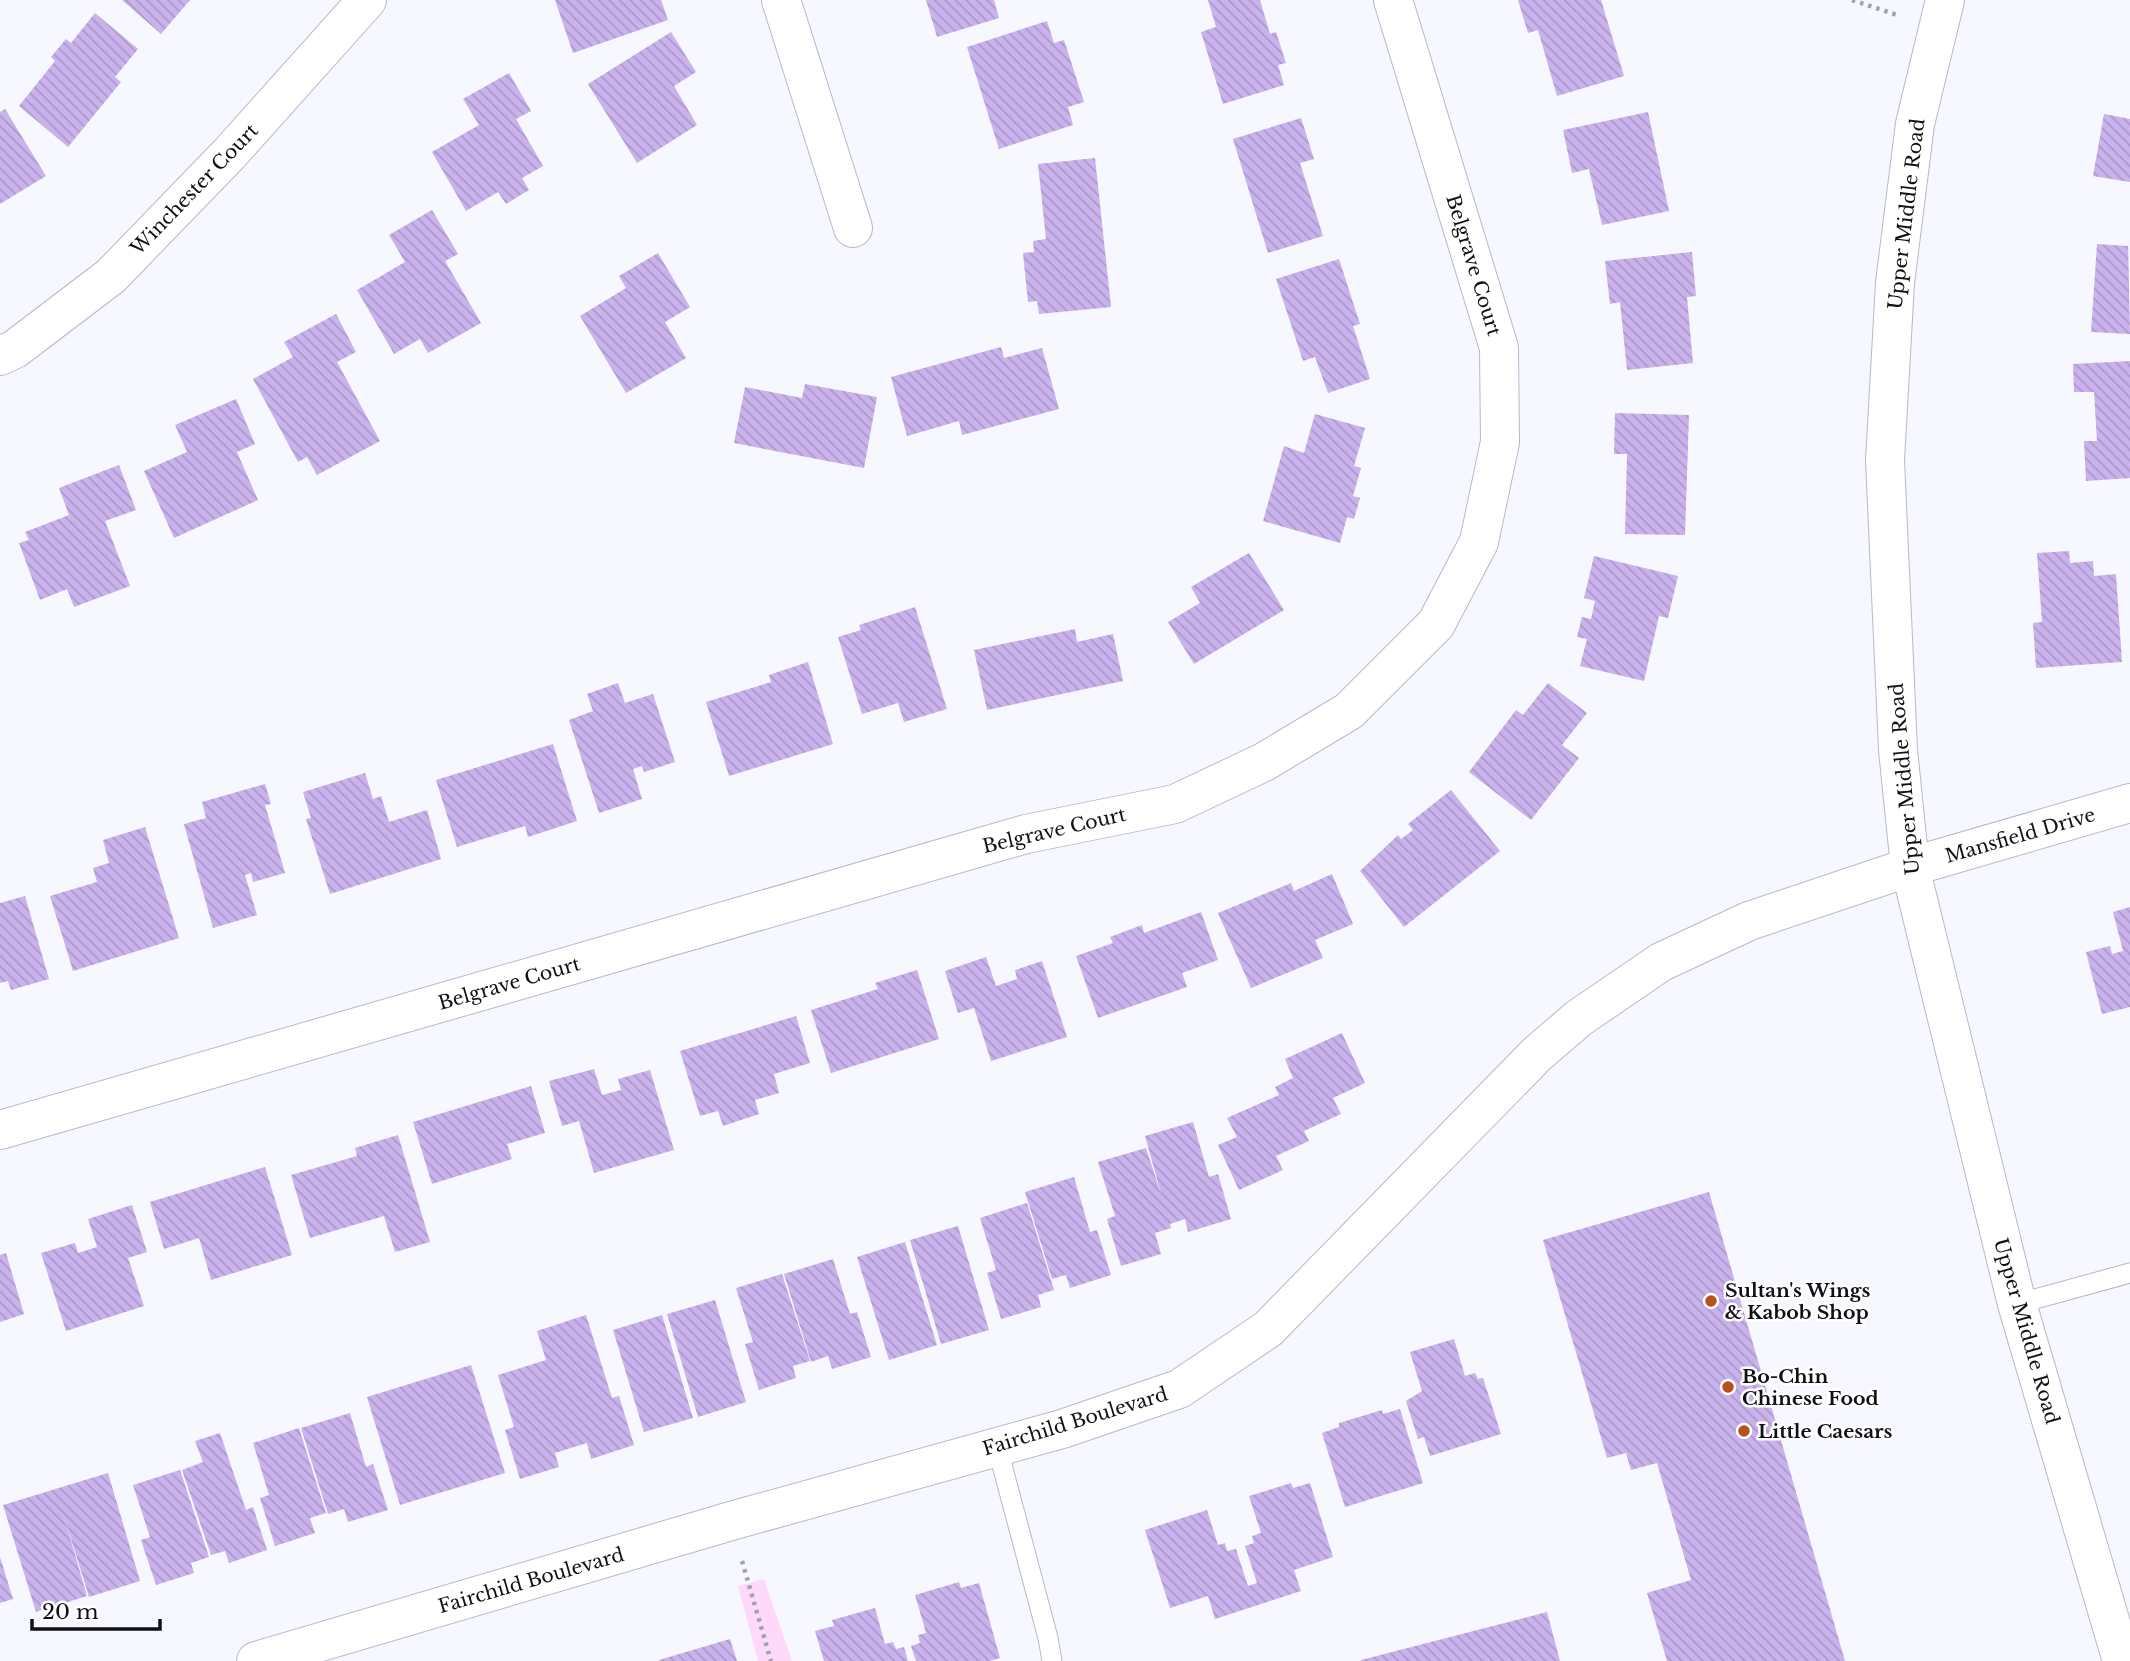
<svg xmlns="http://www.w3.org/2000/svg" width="2130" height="1661" font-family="'Libre Baskerville',serif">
  <defs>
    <pattern id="building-back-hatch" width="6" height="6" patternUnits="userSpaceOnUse" patternTransform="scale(1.75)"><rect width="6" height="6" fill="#cab2ed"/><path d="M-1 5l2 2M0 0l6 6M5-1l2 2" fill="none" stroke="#ac98ca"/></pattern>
  </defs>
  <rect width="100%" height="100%" fill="#f6f7ff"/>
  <!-- green -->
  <path fill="#ffd9fc" d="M764 1579 792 1661H758L738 1586Z"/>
  <!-- building -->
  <path fill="url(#building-back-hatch)" d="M122 0H190L161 34Z
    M555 0H661L668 20 573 53Z
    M926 0H994L999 18 937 37Z
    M1208 0H1260L1270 34 1276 32 1286 63 1278 65 1284 85 1223 104 1201 32 1216 27Z
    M1518 0H1601L1624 76 1557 96 1538 30 1528 33Z
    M95 13 138 49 115 77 121 82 68 147 19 106 55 61 51 57 66 39 71 43Z
    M1047 21 1054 43 1064 40 1084 102 1068 107 1073 125 999 149 967 47Z
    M671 32 696 72 674 86 697 125 637 163 588 84Z
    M509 73 531 111 516 119 543 166 522 178 529 190 506 204 498 192 466 211 432 152 479 125 463 99Z
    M5 109 46 176 0 204V112Z
    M1648 112 1669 211 1602 225 1589 169 1572 173 1563 130Z
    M2104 114 2130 119V182L2093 176Z
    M1301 118 1314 159 1300 163 1323 236 1268 253 1233 139Z
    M1095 158 1111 307 1039 314 1037 301 1028 302 1023 253 1034 252 1033 241 1046 239 1038 164Z
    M432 210 458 254 445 261 481 323 428 353 420 339 394 354 357 290 405 262 389 235Z
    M2128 240 2130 334 2091 332 2097 244 2128 246Z
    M1692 252 1696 296 1687 297 1693 363 1627 370 1620 302 1610 304 1605 261Z
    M658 253 690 307 665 322 686 358 626 393 580 316 626 288 619 276Z
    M1339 259 1360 324 1353 326 1370 379 1328 393 1315 357 1303 361 1276 279Z
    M336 314 356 352 337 362 380 441 317 475 307 457 298 462 253 379 293 357 284 342Z
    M1001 347 1004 358 1042 348 1059 409 962 435 959 421 907 436 891 377Z
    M2130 361V478L2086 481 2084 441H2097L2094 392H2074L2073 364Z
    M805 384 877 397 864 468 734 443 745 387 802 398Z
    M236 399 255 444 237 452 258 500 174 538 144 471 187 452 175 425Z
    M1615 413 1689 415 1685 535 1625 534 1627 454H1614Z
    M1315 414 1365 428 1354 466 1361 468 1353 496 1360 498 1354 519 1347 517 1340 543 1263 521 1284 446 1304 453Z
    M119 465 136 510 105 521 130 586 74 607 67 589 40 600 19 543 29 540 25 532 69 515 59 488Z
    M2069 551 2070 563 2093 561 2094 576 2116 574 2122 662 2036 668 2033 623 2042 622 2037 553Z
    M1249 553 1284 610 1194 664 1168 622 1200 603 1191 587Z
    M1594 556 1678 576 1668 618 1659 616 1644 681 1580 666 1587 639 1577 637 1582 617 1591 619 1595 601 1584 598Z
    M915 607 947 709 904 722 898 703 862 714 838 637 861 630 859 625Z
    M1075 629 1077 642 1113 634 1123 681 987 710 974 650Z
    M808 662 833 744 729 776 706 702 771 682 769 675Z
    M618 683 625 703 653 694 675 762 644 772 642 766 633 769 642 799 599 813 569 720 593 711 587 694Z
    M1548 683 1587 713 1562 745 1579 758 1531 820 1469 772 1516 710 1523 715Z
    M553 744 577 821 528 837 525 826 457 847 436 780Z
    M365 773 373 799 381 796 389 822 427 810 441 859 330 894 306 819 311 818 303 792Z
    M265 784 271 804 265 805 285 873 253 882 251 873 245 875 257 915 213 928 184 824 206 818 202 802Z
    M1451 790 1500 851 1404 927 1360 871 1398 835 1401 839 1413 830 1408 824Z
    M145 827 179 938 73 971 50 896 97 882 93 868 109 863 103 840Z
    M1332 874 1353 924 1315 940 1323 958 1251 988 1218 913 1291 883 1294 891Z
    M25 896 49 979 11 990 8 981 0 983V903Z
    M2130 907V1007L2102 1014 2086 952 2110 946 2112 954 2123 951 2113 912Z
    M1201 912 1218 960 1182 973 1187 987 1098 1018 1076 956 1113 943 1110 937 1142 925 1144 933Z
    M986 957 996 986 1017 979 1015 970 1042 961 1067 1037 991 1061 974 1008 958 1013 945 971Z
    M917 970 939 1039 831 1073 811 1010 878 989 875 983Z
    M796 1016 810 1063 774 1074 779 1093 755 1100 759 1114 723 1126 718 1111 700 1116 680 1051Z
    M1342 1033 1365 1083 1333 1098 1341 1114 1304 1131 1309 1141 1276 1156 1283 1170 1239 1190 1218 1145 1237 1137 1227 1118 1279 1095 1275 1087 1293 1078 1285 1059Z
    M594 1069 602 1095 621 1090 618 1079 650 1070 674 1150 594 1173 579 1121 562 1126 549 1081Z
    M531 1086 545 1133 507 1144 512 1159 432 1184 413 1122Z
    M1193 1122 1209 1177 1218 1174 1231 1219 1188 1232 1185 1219 1170 1224 1171 1228 1155 1233 1161 1254 1121 1266 1107 1219 1115 1216 1098 1162 1146 1148 1162 1197 1145 1136Z
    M398 1135 430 1242 395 1252 384 1216 310 1238 291 1175 357 1156 355 1148Z
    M265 1167 292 1255 211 1280 199 1238 164 1249 150 1202Z
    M1074 1177 1090 1232 1097 1230 1111 1275 1070 1288 1066 1275 1052 1279 1025 1192Z
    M1709 1192 1845 1661H1667L1647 1593 1691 1580 1657 1463 1631 1470 1626 1453 1607 1458 1543 1240Z
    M1027 1203 1054 1290 1038 1295 1041 1307 1001 1319 987 1273 996 1270 980 1218Z
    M132 1205 147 1252 128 1258 144 1306 66 1331 41 1253 75 1243 78 1253 97 1247 88 1219Z
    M958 1226 989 1330 941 1344 910 1240Z
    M905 1242 937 1345 889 1360 857 1257Z
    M6 1253 24 1314 0 1322V1255Z
    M833 1259 850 1314 857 1312 871 1357 832 1369 828 1356 811 1362 784 1274Z
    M782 1274 810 1361 793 1366 796 1378 759 1390 745 1344 753 1342 736 1288Z
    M715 1300 746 1402 698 1417 667 1314Z
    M586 1315 612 1398 619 1396 634 1445 591 1459 587 1443 574 1447 555 1453 559 1467 520 1479 505 1430 514 1427 498 1375 546 1360 537 1331Z
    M662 1315 693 1418 644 1432 613 1330Z
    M1454 1339 1465 1376 1475 1373 1478 1379 1483 1378 1501 1434 1430 1456 1424 1437 1418 1439 1406 1401 1422 1391 1410 1352Z
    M471 1365 505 1473 400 1505 367 1397Z
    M1400 1409 1423 1483 1345 1507 1322 1433 1339 1427V1423L1382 1410 1383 1414Z
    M350 1413 366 1467 373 1464 388 1510 348 1522 344 1509 328 1514 301 1428Z
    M299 1428 326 1513 310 1518 315 1533 275 1546 260 1498 269 1495 253 1443Z
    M220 1433 246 1510 253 1507 267 1550 229 1563 225 1551 211 1555 182 1470 203 1462 195 1441Z
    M180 1470 209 1557 191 1563 194 1573 156 1585 141 1540 150 1537 133 1485Z
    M108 1473 140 1581 89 1597 63 1513 87 1596 36 1612 3 1505Z
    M1291 1483 1293 1488 1310 1483 1333 1557 1294 1570 1301 1591 1215 1619 1208 1596 1170 1608 1145 1530 1207 1510 1218 1545 1225 1543 1227 1551 1236 1549 1248 1586 1257 1583 1245 1546 1254 1543 1252 1536 1261 1533 1249 1496Z
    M0 1557 13 1599 0 1603Z
    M959 1582 961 1588 979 1583 1000 1658 989 1661H916L911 1646 920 1643 918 1635 926 1633 915 1595Z
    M875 1608 885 1644 893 1642 896 1649 904 1647 908 1661H824L815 1631 834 1626 832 1620Z
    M1547 1612 1560 1661H1361V1660Z
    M730 1639 737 1661H659V1660Z"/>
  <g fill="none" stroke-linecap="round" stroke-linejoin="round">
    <defs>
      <path id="service" d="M2017 1304 2130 1273
        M997 1446 1048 1638 1052 1661"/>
      <path id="minor" d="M781 0 853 228
        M0 356 15 349 111 276 230 153 367 0
        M0 1130 1026 834 1175 804 1264 762 1349 711 1436 624 1479 542 1500 442 1499 348 1393 0
        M256 1661 731 1521 1062 1429 1179 1389 1268 1329 1537 1054 1579 1018 1661 962 1749 921 1910 867 2130 803"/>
      <path id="tertiary" d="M1945 0 1915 124 1895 283 1885 460 1898 750 1910 867 2017 1304 2122 1661"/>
    </defs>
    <!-- service casing -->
    <use href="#service" stroke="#b6b9cb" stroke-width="21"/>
    <!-- minor casing -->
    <use href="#minor" stroke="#b6b9cb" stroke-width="40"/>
    <!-- tertiary casing -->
    <use href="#tertiary" stroke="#b6b9cb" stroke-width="40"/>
    <!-- path -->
    <path stroke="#a2a3ab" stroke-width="4.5" stroke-dasharray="3.5 5" stroke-linecap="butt" d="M1852 0 1900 16
      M742 1561 771 1661"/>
    <!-- service -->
    <use href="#service" stroke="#fff" stroke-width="19"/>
    <!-- minor -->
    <use href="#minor" stroke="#fff" stroke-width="38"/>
    <!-- tertiary -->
    <use href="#tertiary" stroke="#fff" stroke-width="38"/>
  </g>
  <!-- markers -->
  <g fill="#b6521c" stroke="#fff" stroke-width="2.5">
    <circle cx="1711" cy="1301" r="7"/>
    <circle cx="1728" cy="1387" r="7"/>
    <circle cx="1744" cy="1431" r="7"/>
  </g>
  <g text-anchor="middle" stroke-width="5" stroke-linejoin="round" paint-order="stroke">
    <!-- street labels -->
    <g font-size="19" fill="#101117" stroke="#fff">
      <text transform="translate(194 189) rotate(-46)" y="7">Winchester Court</text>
      <text transform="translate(1906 214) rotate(-83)" y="7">Upper Middle Road</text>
      <text transform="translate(1474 265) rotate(73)" y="7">Belgrave Court</text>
      <text transform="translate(1904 779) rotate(-95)" y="7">Upper Middle Road</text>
      <text transform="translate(1054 830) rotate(-13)" y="7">Belgrave Court</text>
      <text transform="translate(2020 835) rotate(-16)" y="7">Mansfield Drive</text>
      <text transform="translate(509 983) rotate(-16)" y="7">Belgrave Court</text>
      <text transform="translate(2027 1331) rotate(74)" y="7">Upper Middle Road</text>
      <text transform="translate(1075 1421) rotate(-17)" y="7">Fairchild Boulevard</text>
      <text transform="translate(531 1580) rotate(-16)" y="7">Fairchild Boulevard</text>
    </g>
    <!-- poi labels -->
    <g font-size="19" font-weight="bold" fill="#101117" stroke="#fff" text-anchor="start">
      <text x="1725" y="1297">Sultan's Wings<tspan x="1725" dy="22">&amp; Kabob Shop</tspan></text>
      <text x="1742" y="1383">Bo-Chin<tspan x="1742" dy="22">Chinese Food</tspan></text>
      <text x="1758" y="1438">Little Caesars</text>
    </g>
  </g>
  <!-- scale -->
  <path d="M32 1619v10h128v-10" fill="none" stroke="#101117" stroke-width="3.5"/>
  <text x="42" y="1619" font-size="21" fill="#101117" stroke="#ffffff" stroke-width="5" paint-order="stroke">20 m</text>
</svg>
